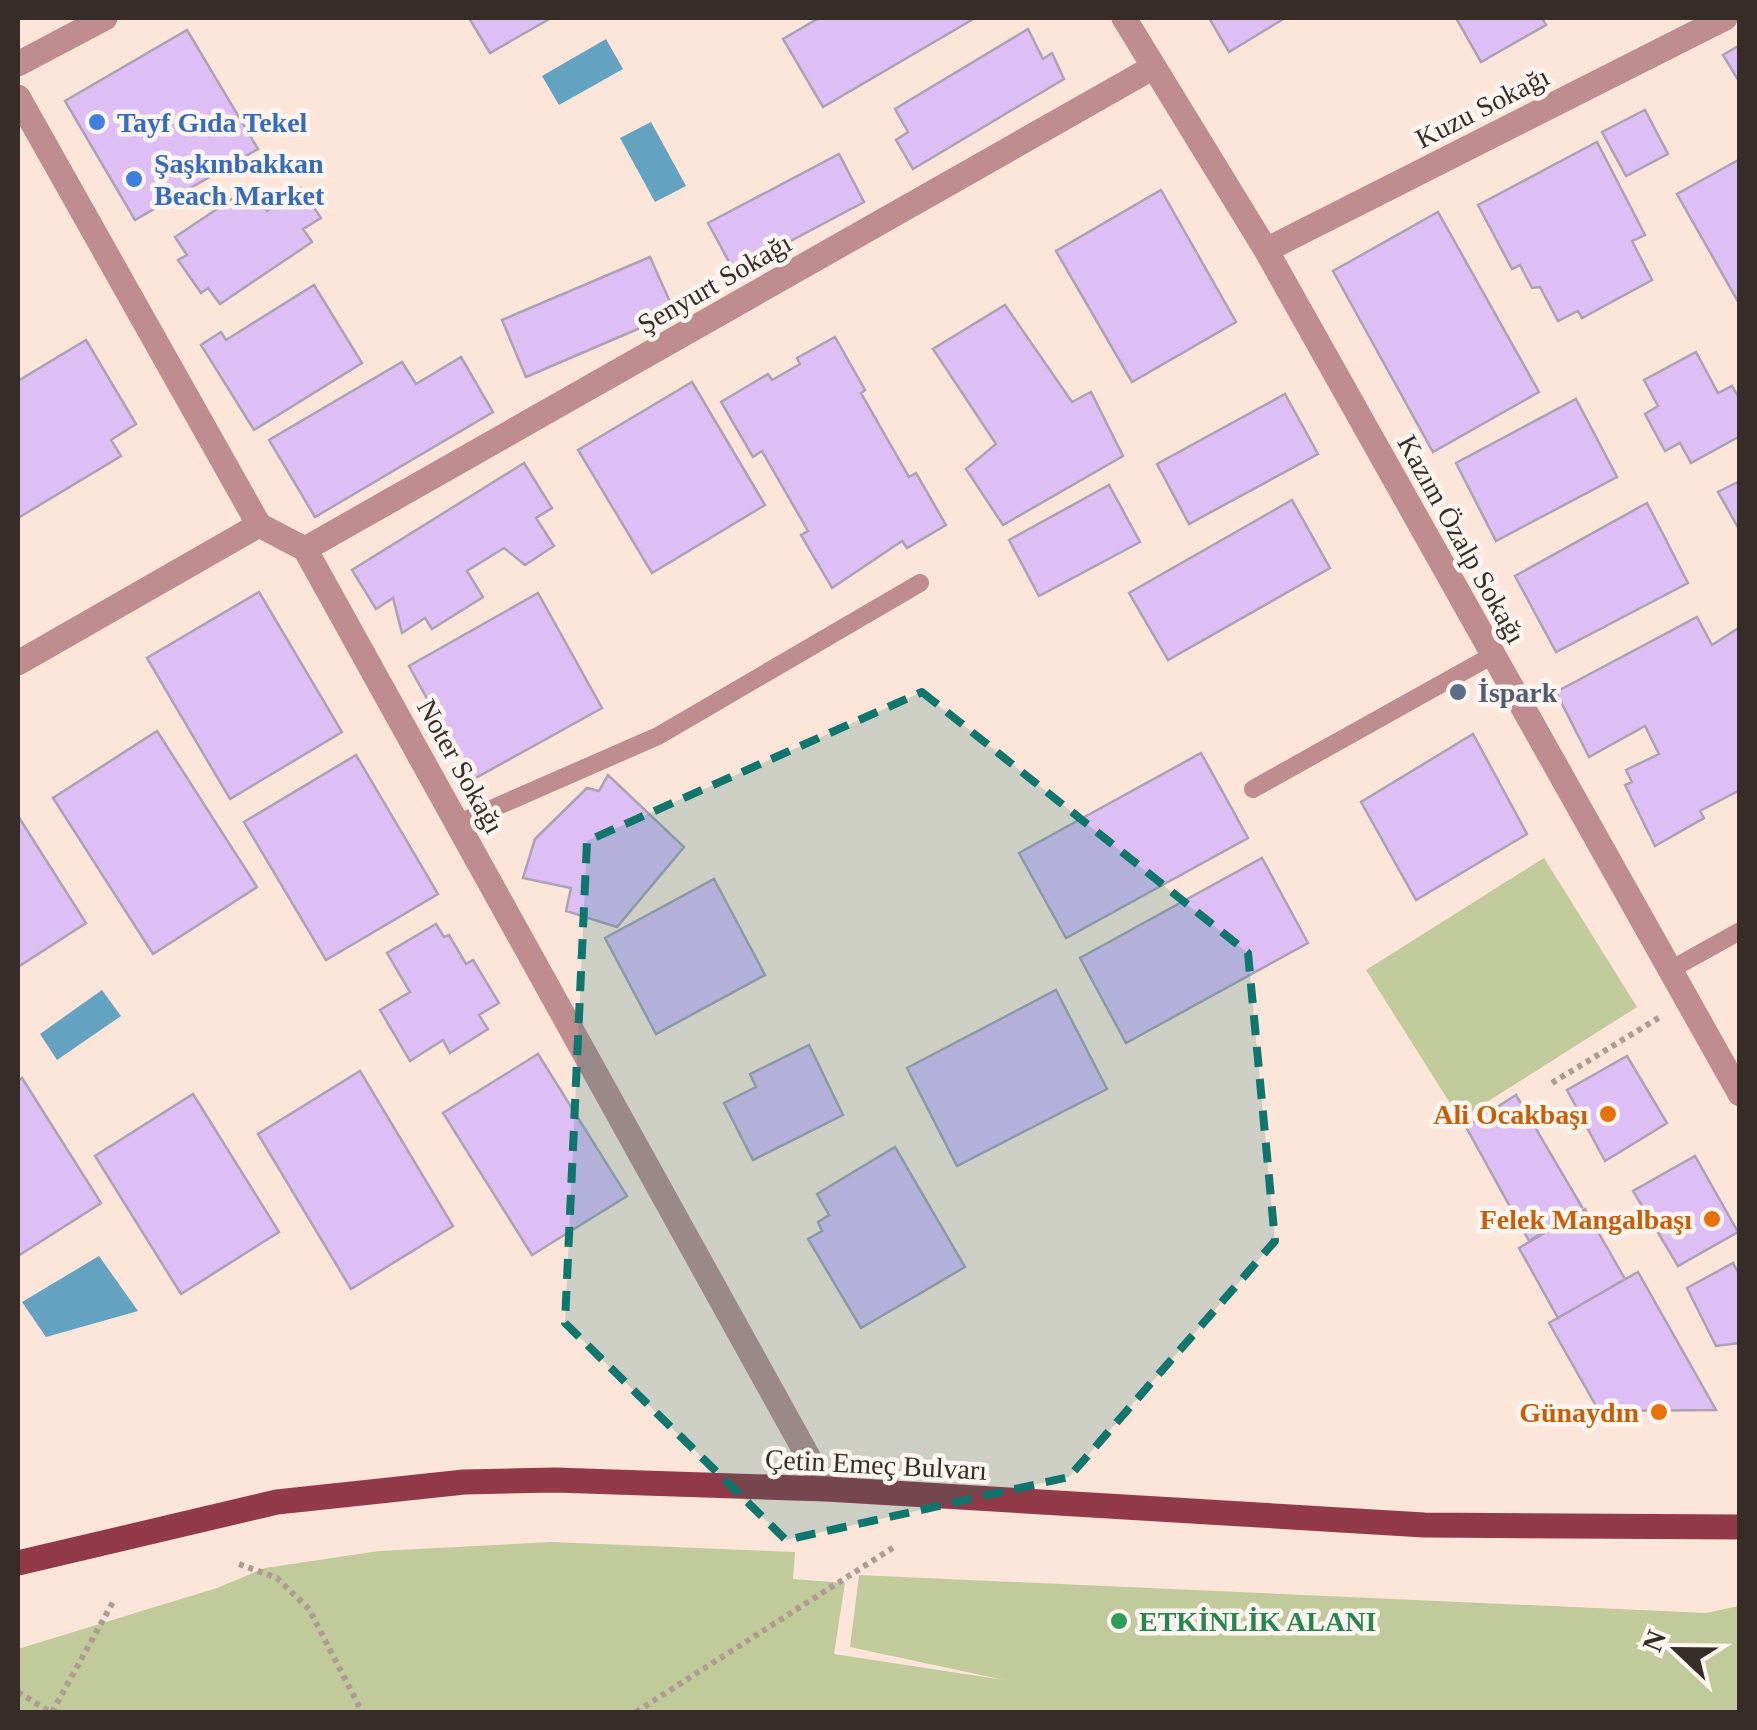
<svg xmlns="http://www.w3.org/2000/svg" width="1757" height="1730" font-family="Georgia,serif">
  <rect width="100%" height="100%" fill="#fde5da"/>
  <!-- green -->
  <path fill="#c0ca9a" d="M1544 858 1637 1007 1460 1119 1366 970Z
    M552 1542 795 1552 793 1579 845 1583 834 1654 1004 1680 850 1647 859 1575 1706 1613 1739 1606V1712H18V1649L217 1588 265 1568 379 1551Z"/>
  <!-- water -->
  <path fill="#64a2c2" d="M606 39 623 69 559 105 542 76Z
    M651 122 686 186 655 202 620 138Z
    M102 990 121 1016 57 1060 40 1034Z
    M99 1256 138 1311 46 1337 22 1302Z"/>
  <!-- building -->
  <path fill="#ddbff5" stroke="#aca1b5" stroke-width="2.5" d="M469 18H551L490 53Z
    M819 18H975L823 107 783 39Z
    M1209 18H1285L1229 52Z
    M1456 18H1542L1546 25 1481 62Z
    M1028 29 1043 59 1052 53 1064 79 913 169 896 140 908 132 895 109Z
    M187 30 258 149 135 220 65 101Z
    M1740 45V83L1723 55Z
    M1645 110 1668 154 1626 176 1602 132Z
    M1597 142 1645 235 1632 241 1652 280 1582 318 1578 311 1558 321 1540 287 1532 288 1520 265 1512 269 1478 205Z
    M839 154 864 202 734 271 708 223Z
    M1740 159V305L1677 194Z
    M301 188 321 218 303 229 312 242 220 304 208 288 201 293 178 260 187 255 175 237 238 195 245 206 257 197 267 211Z
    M1161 190 1236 322 1132 382 1056 251Z
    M1438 212 1539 392 1433 452 1333 271Z
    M650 257 675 313 526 377 502 320Z
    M314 285 362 363 254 430 201 345 221 332 226 340Z
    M1005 305 1072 402 1091 392 1123 456 1003 525 966 469 996 444 933 349Z
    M835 337 865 390 861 393 909 477 916 473 946 525 907 548 902 541 832 588 801 535 808 531 762 451 753 457 721 402 768 374 772 380 800 364 797 358Z
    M86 340 136 424 111 440 121 456 18 518V381Z
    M1696 352 1718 393 1732 386 1740 400V436L1691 463 1680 443 1665 451 1645 414 1658 406 1644 380Z
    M461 357 493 412 315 517 269 440 402 362 416 384Z
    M692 382 765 505 652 573 578 450Z
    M1285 394 1318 454 1189 524 1157 464Z
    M1576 399 1617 477 1496 541 1456 463Z
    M524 463 552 508 536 518 554 546 525 565 504 548 467 571 483 597 432 629 425 618 402 633 393 598 376 609 352 570Z
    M1740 481V531L1718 492Z
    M1109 485 1140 542 1039 596 1009 540Z
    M1292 500 1330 568 1168 660 1129 593Z
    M1647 503 1688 583 1556 652 1515 576Z
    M259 592 342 732 230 799 147 658Z
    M538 593 602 708 472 780 409 666Z
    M1697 617 1712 645 1740 627V790L1700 811 1704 818 1655 846 1625 785 1632 782 1626 770 1659 754 1645 726 1589 757 1556 692Z
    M157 731 257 887 153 954 53 798Z
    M1473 734 1527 834 1416 900 1361 802Z
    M1201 753 1248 838 1066 938 1019 853Z
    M356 755 438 894 326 960 244 822Z
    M608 775 684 847 617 927 566 911 571 888 523 878 535 839 587 788 599 791Z
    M18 816 86 923 18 967Z
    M1262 858 1308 943 1126 1043 1080 958Z
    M714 879 765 975 656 1034 605 938Z
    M436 924 444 937 449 935 466 964 473 960 499 1003 479 1015 488 1029 450 1053 443 1040 410 1061 380 1010 410 992 387 953Z
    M1056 990 1107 1089 957 1166 907 1068Z
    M809 1045 843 1115 753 1160 724 1103 756 1087 750 1074Z
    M538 1054 627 1196 532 1255 443 1113Z
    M1627 1056 1667 1123 1605 1161 1567 1090Z
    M360 1071 453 1226 351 1289 258 1134Z
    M22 1078 101 1203 18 1256V1081Z
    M193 1094 279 1232 181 1294 95 1156Z
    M1516 1095 1582 1207 1529 1241 1466 1127Z
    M895 1147 965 1267 861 1328 808 1239 822 1231 818 1222 829 1215 817 1194Z
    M1695 1156 1738 1232 1678 1266 1633 1191Z
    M1585 1209 1625 1279 1558 1318 1519 1248Z
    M1733 1263 1740 1276V1343L1716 1346 1687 1288Z
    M1638 1272 1716 1410 1599 1411 1549 1323Z"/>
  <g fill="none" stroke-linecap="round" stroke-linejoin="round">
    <!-- path -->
    <path stroke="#ae9c93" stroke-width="6" stroke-dasharray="5 5" stroke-linecap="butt" d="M1552 1083 1660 1017
      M239 1564 277 1578 309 1609 362 1712
      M18 1692 50 1712
      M52 1712 114 1600
      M636 1712 894 1547"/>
    <!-- service -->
    <path stroke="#bf8c90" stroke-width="18" d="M1253 789 1493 655
      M459 823 658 736 920 583
      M1670 970 1740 931"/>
    <!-- minor -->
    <path stroke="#bf8c90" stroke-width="25" d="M1124 18 1266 250 1740 1094
      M18 64 105 18
      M18 97 259 525 305 549 826 1489
      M1266 250 1725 18
      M305 549 1152 68
      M18 663 259 525"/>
    <!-- primary -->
    <path stroke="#923a48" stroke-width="25" d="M18 1563 277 1502 464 1482 555 1480 826 1489 1424 1525 1740 1527"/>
  </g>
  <!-- marked area -->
  <path fill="#0f766e" fill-opacity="0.2" stroke="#0f766e" stroke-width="8" stroke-dasharray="20 12" stroke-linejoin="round" d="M922 692 1248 953 1275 1241 1069 1477 786 1540 565 1323 587 841Z"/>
  <!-- markers -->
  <g fill="#3f7fe0" stroke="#fff5f1" stroke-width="4">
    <circle cx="97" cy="122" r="10"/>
    <circle cx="134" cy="179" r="10"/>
  </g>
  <circle fill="#5c6f8a" stroke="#fff5f1" stroke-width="4" cx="1458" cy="692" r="10"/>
  <g fill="#e8710a" stroke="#fff5f1" stroke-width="4">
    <circle cx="1608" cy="1114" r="10"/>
    <circle cx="1712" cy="1219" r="10"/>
    <circle cx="1659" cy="1412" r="10"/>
  </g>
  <circle fill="#2e9e5b" stroke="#fff5f1" stroke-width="4" cx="1119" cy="1621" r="10"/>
  <g text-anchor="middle" stroke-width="9" stroke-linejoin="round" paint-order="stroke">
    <!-- street labels -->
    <g font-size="28" fill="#362d29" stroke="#fff5f1">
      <text transform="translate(1482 107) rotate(-27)" y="10">Kuzu Sokağı</text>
      <text transform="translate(714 283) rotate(-30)" y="10">Şenyurt Sokağı</text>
      <text transform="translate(1462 539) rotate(61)" y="10">Kazım Özalp Sokağı</text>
      <text transform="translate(461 766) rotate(61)" y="10">Noter Sokağı</text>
      <text transform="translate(876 1464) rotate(3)" y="10">Çetin Emeç Bulvarı</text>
    </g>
    <!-- shop labels -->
    <g font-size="28" font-weight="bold" fill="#366cbe" stroke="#fff5f1" text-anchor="start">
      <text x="117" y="132">Tayf Gıda Tekel</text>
      <text x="154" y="173">Şaşkınbakkan<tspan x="154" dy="32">Beach Market</tspan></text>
    </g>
    <!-- service labels -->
    <g font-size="28" font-weight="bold" fill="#4e5e75" stroke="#fff5f1" text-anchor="start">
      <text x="1478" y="702">İspark</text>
    </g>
    <!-- food labels -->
    <g font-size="28" font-weight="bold" fill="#c56008" stroke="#fff5f1" text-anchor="end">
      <text x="1588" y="1124">Ali Ocakbaşı</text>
      <text x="1692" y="1229">Felek Mangalbaşı</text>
      <text x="1639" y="1422">Günaydın</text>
    </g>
    <!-- leisure labels -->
    <g font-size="28" font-weight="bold" fill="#27864d" stroke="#fff5f1" text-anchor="start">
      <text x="1139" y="1631">ETKİNLİK ALANI</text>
    </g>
  </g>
  <!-- border -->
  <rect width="1757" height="1730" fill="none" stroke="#362d29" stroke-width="40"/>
  <!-- north arrow -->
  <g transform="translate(1677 1650) rotate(292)" stroke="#fff5f1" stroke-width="8" paint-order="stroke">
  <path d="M0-8L18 38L0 25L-18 38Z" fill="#362d29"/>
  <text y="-15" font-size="28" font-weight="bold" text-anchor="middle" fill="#362d29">N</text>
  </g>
</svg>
